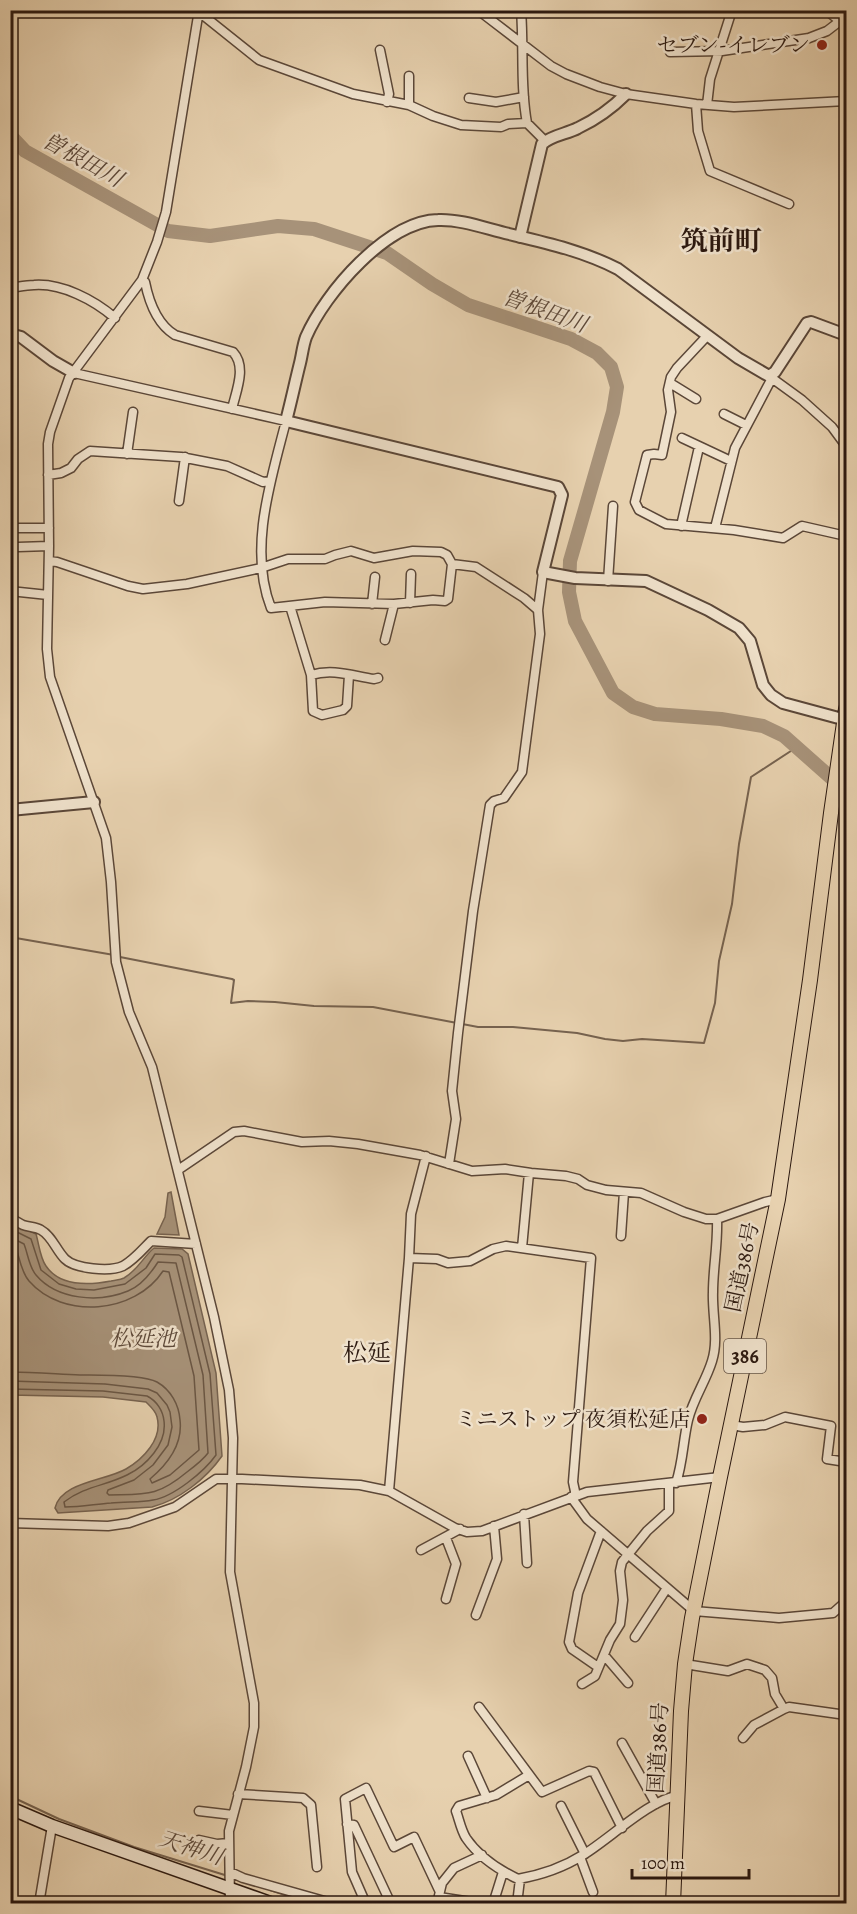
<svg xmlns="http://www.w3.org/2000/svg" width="857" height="1914" font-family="Alegreya,'Noto Serif JP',serif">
  <rect width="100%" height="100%" fill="#e7d1af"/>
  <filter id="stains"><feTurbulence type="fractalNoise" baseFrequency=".00333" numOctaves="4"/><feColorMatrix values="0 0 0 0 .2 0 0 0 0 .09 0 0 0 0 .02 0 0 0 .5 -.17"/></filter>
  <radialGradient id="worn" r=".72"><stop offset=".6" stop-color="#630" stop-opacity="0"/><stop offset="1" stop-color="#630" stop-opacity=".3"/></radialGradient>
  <!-- water -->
  <path fill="#a79279" stroke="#76624f" stroke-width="1.5" d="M171 1192 179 1235 157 1234 165 1217 168 1193Z
    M17 1225 36 1234C39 1244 40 1258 46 1266 60 1287 90 1285 111 1281 115 1280 120 1280 124 1278 138 1270 143 1257 154 1248L182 1249 188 1254 216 1373 222 1456C206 1479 179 1500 152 1507L58 1513 55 1508C61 1482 105 1481 126 1469 143 1459 163 1439 157 1417 156 1411 150 1406 146 1402L103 1397 11 1395 10 1227Z"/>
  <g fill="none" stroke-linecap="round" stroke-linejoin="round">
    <!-- shore -->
    <path stroke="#6a5644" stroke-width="1.5" d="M10 1232H17L31 1239 41 1270 59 1284 76 1289 94 1290 125 1284 146 1268 155 1254 179 1255 182 1257 210 1374 216 1455C204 1472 173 1497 153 1500 140 1503 125 1501 111 1503 96 1504 81 1507 65 1507L64 1502C85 1486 105 1486 127 1475 146 1466 167 1444 164 1421 163 1411 157 1401 147 1396L103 1391 10 1389
      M10 1240H16L24 1244C28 1254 29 1267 36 1275 57 1300 99 1303 128 1291 141 1286 151 1273 158 1262L176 1263 203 1375 208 1453C203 1460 195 1466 187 1472 157 1497 146 1494 109 1495L107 1493 108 1490 134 1480 153 1465 168 1445 172 1427 170 1412 167 1405 157 1393 148 1389 105 1384 10 1381
      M10 1249 17 1251C20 1261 22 1273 29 1281 63 1320 135 1314 163 1271L169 1272 194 1376 199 1450 170 1475 152 1483 150 1479C168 1464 183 1445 180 1420 179 1405 171 1390 157 1382 142 1374 98 1375 80 1375 56 1374 34 1372 10 1372"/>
    <!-- stream -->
    <path stroke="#76624f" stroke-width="2" d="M10 937 114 955
      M120 957 232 979 234 980 231 1003 248 1001 275 1002 314 1006 373 1007 478 1027H513L577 1033 605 1039 623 1041 642 1039 704 1043 715 1003 719 961 732 904 739 844 751 777 797 747
      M10 1796 59 1819 134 1847 228 1876
      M270 1890 313 1904"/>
    <!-- river -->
    <path stroke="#a79279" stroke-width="14" d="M10 135 25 151 168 231 210 236 278 226 314 229 387 253 432 284 468 305 571 339 597 353 611 367 617 387 613 412 570 561 569 592 575 621 613 693 633 707 655 714 721 719 763 726 784 736 846 791"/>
    <defs>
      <path id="minor" d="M199 10 166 212 157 242 142 280 69 378 50 432 48 444 49 546 47 649 50 677 106 838 111 882 116 962 129 1012 152 1067 214 1317 229 1390 233 1438 230 1572 254 1703V1727L246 1767 229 1831 230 1904
        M478 10 551 66 566 74 600 87 626 94 696 104 734 107 846 101
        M521 10C524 48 520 86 527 123
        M826 10 840 21 846 22
        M199 15 204 16 259 60 353 94 409 105 433 116 461 125 501 127 508 124 527 123 545 141
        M380 50 389 94 387 102
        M670 52 722 51 809 38 827 31 840 21
        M409 76V105
        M469 98 496 102 524 97
        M696 104 698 131 710 171 789 204
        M707 105 710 79 732 10
        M142 280 145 282C149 302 157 324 175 335L233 352C247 367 236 391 232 409
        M10 288C18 287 26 285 34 285 62 283 94 300 115 318
        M707 336 677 368 671 377 668 390 671 412 662 455 654 454 647 455 635 502 639 510 666 524 734 530 783 538 802 526 846 536
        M74 373 286 421C271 480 248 549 271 608L325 602 394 604 433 600 445 601 448 599 452 564 476 567 524 598 538 610
        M769 376 802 400 832 427 846 446
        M670 383 696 399
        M724 414 746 425
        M682 438 731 461
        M127 454 133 412
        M48 475 61 473 71 468 78 459 90 451 105 452 181 457 227 466 263 482 270 481
        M179 501 185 457
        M681 526 699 447
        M10 528H49
        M715 528 735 448 772 378
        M18 547 49 546
        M49 561 57 562 128 586 143 589 187 584 261 568 288 559H325L335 555 351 551 374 558 413 551 441 552 447 555 452 564
        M608 581 613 506
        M10 591 48 595
        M410 603 411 574
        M372 604 375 577
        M290 606 311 675 313 711 322 715 343 710 347 706 349 675
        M385 640 394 604
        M311 675C333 668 353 676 374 679L378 678
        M449 1164 456 1119 452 1091 458 1033 473 911 490 805 494 801 504 798 522 772 540 634 538 610 543 572
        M178 1170 234 1132 244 1131 302 1142 329 1141 358 1144 420 1155 472 1171 505 1169 531 1173 566 1176 578 1179 587 1185 606 1190 641 1193 684 1212 706 1219H717L765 1202 778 1199
        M10 1218C15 1220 19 1223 23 1225 29 1227 36 1227 41 1230 52 1236 56 1250 65 1259 75 1269 110 1272 123 1266 134 1260 142 1250 151 1241L196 1244
        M621 1236 624 1192
        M522 1248 529 1173
        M409 1258 411 1214 426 1156
        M731 1425 743 1427 765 1425 785 1417 831 1426 827 1459 846 1462
        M676 1483C683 1462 683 1441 688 1420 693 1399 706 1381 712 1361 719 1339 712 1315 713 1292 713 1268 718 1244 717 1219
        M389 1491 409 1258 437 1259 448 1263 470 1261 493 1249 506 1246 591 1258 573 1482 576 1496
        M571 1497 587 1519 694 1611 779 1618 833 1613 842 1605
        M524 1514 527 1563
        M10 1523 108 1526 129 1523 175 1507 216 1479H242L360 1485 389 1491 455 1528 467 1532 482 1531 587 1492 720 1477
        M421 1550 460 1529
        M446 1599 456 1564 446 1538
        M476 1615 497 1559 494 1526
        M635 1637 667 1588
        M604 1655 628 1683
        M685 1664 728 1671 747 1664 765 1670 772 1678 775 1694 784 1709 789 1707 846 1715
        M598 1667 572 1649 569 1642 578 1593 601 1531
        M582 1684 595 1676 610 1640 620 1624 623 1600 620 1571 622 1562 647 1531 669 1511V1484
        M479 1707 542 1792 589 1771 594 1772 622 1828
        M743 1738 754 1725 784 1709
        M622 1743 656 1804
        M468 1756 487 1798
        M529 1775 496 1795 459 1806 456 1811C459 1819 461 1830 466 1838 479 1857 499 1870 518 1879 541 1875 564 1867 583 1855 608 1840 651 1799 677 1796
        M238 1794 303 1798 311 1805 317 1867
        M561 1806 585 1854
        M199 1811 233 1815
        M347 1824 354 1825 391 1904
        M199 1840 217 1844 229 1843
        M580 1857 593 1892
        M230 1872 243 1878 335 1904
        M439 1897 484 1904
        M39 1904 52 1826
        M366 1904 352 1872 345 1799 366 1788 394 1847 414 1837 439 1890
        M437 1904 442 1883 454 1868 482 1855
        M493 1904 503 1872
        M517 1904 520 1879"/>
      <path id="tertiary" d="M520 237 542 144C552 135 567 134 578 128 595 120 613 107 626 94
        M10 334 21 337 53 361 74 373
        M846 335 811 322 807 323 775 372 769 376 738 358 618 269C583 251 547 243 509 234 487 229 461 219 438 220 387 221 325 293 306 337 303 345 302 355 300 363 295 383 291 402 286 421L558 487 562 495 543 572 575 578 646 581 708 610 739 628 750 641 763 685 771 695 783 703 846 720
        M10 810 94 802"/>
      <path id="secondary" d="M10 1808 52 1826 273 1904"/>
      <path id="trunk" d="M673 1904 681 1711 685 1664 692 1618 720 1477 778 1199 810 980 831 813 846 709"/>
    </defs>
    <!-- minor casing -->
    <use href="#minor" stroke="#5b4738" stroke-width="11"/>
    <!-- tertiary casing -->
    <use href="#tertiary" stroke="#5b4738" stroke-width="14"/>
    <!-- secondary casing -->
    <use href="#secondary" stroke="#2c1910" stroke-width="15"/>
    <!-- trunk casing -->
    <use href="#trunk" stroke="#2c1910" stroke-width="16"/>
    <!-- minor -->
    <use href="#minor" stroke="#efe1cb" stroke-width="8"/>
    <!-- tertiary -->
    <use href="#tertiary" stroke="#efe1cb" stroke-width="10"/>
    <!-- secondary -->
    <use href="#secondary" stroke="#efe1cb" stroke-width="12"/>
    <!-- trunk -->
    <use href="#trunk" stroke="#e7d1af" stroke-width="14"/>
  </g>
  <!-- markers -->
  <g fill="#8f2418" stroke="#efe1cb" stroke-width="2">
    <circle cx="822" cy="45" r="6"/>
    <circle cx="702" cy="1419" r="6"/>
  </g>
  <g text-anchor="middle" stroke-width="5" stroke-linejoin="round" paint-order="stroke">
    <!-- shield labels -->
    <rect fill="#efe1cb" stroke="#665548" stroke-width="1.5" x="724" y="1339" width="42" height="34" rx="4.5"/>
    <g font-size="20" font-weight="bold" fill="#2c1910">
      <text x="745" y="1363">386</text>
    </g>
    <!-- poi labels -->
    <g font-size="21" fill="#2c1910" stroke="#efe1cb" text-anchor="end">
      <text x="810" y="52">セブン-イレブン</text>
      <text x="690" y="1426">ミニストップ 夜須松延店</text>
    </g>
    <!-- street labels -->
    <g font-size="21" fill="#2c1910" stroke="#efe1cb">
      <text transform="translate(742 1267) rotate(-78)" y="7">国道386号</text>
      <text transform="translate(658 1748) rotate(-87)" y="7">国道386号</text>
    </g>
    <!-- water labels -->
    <g font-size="22" font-style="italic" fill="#5d493a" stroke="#efe1cb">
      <text transform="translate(83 159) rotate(29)" y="8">曽根田川</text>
      <text transform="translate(545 310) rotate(20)" y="8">曽根田川</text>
      <text x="143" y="1346">松延池</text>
      <text transform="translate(191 1847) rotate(18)" y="8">天神川</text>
    </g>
    <!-- quarter labels -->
    <g font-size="24" fill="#2c1910" stroke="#efe1cb">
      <text x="367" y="1361">松延</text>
    </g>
    <!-- district labels -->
    <g font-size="27" font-weight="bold" fill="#2c1910" stroke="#efe1cb">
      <text x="721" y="250">筑前町</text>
    </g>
  </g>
  <!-- margin -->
  <rect width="857" height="1914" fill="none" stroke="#e7d1af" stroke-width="36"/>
  <rect x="12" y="12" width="833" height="1890" fill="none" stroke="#2c1910" stroke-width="3"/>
  <rect x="18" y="18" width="821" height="1878" fill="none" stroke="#2c1910" stroke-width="1.5"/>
  <!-- scale -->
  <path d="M632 1869v9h117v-9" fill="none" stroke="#2c1910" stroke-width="3"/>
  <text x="641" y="1869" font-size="18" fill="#2c1910" stroke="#efe1cb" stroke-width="4.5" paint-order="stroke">100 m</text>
  <rect width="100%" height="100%" filter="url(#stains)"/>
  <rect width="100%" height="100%" fill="url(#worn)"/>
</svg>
